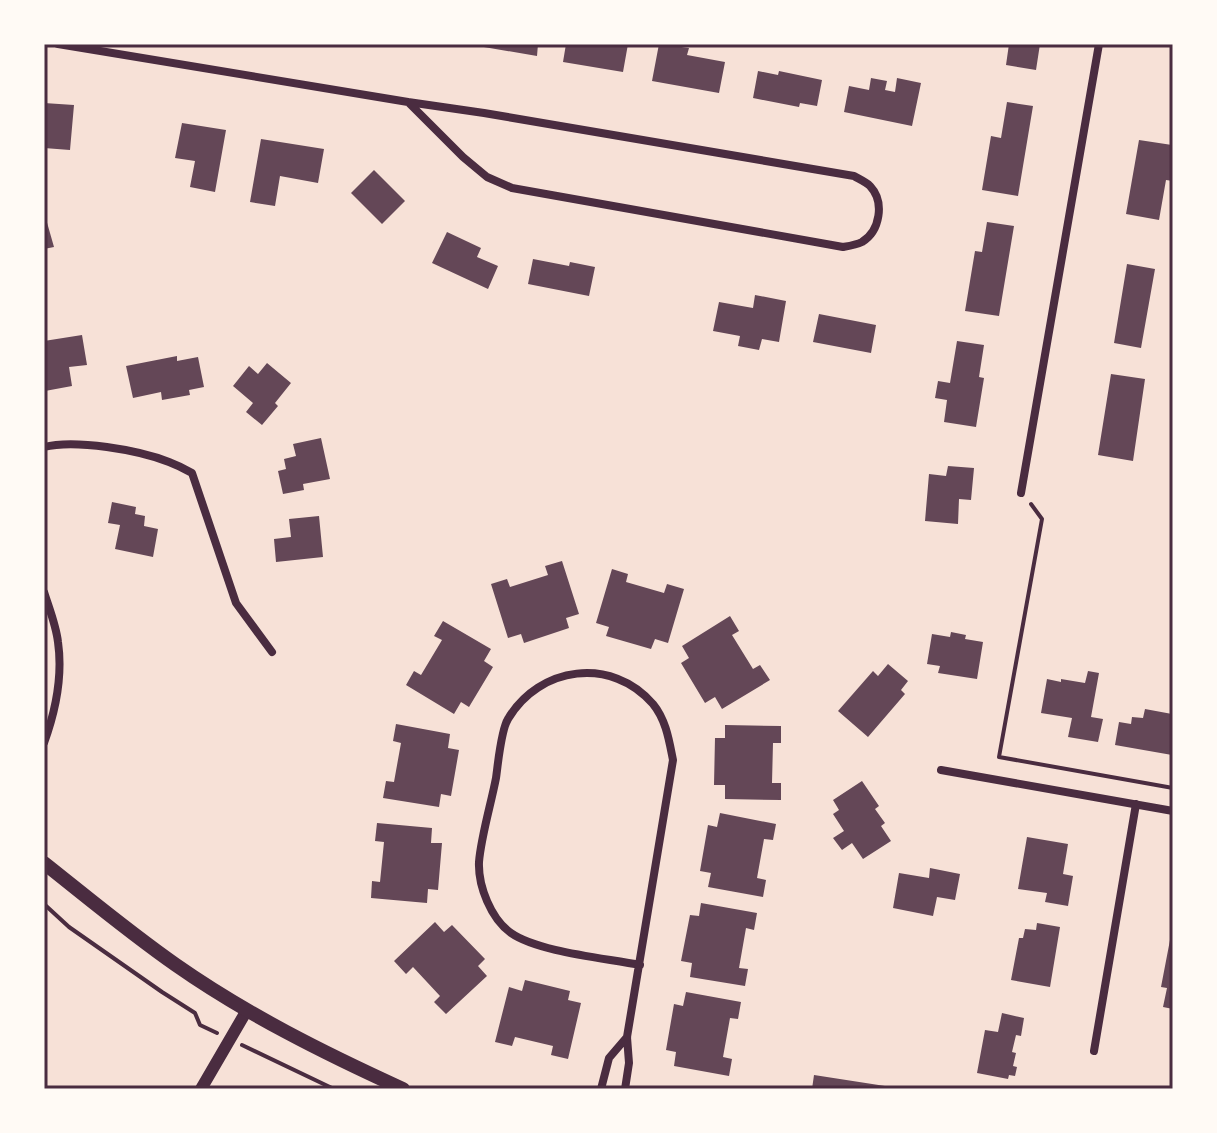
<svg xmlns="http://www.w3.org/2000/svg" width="1217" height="1133" font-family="Signika,sans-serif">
  <rect width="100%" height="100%" fill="#f7e1d7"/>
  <!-- building -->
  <path fill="#644757" d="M478 44H538L537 56 478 46Z
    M566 44H628L623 72 563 62Z
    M659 44 689 48 687 55 725 62 719 93 652 81Z
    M1009 44H1040L1036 70 1006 65Z
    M758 71 778 75 779 71 822 80 817 106 800 103 799 107 753 98Z
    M871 78 887 81 885 90 895 92 897 78 921 83 912 126 844 112 849 86 869 90Z
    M1007 102 1033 106 1018 196 982 190 991 136 1001 138Z
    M44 103 74 105 70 150 44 148Z
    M182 123 226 130 215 192 190 187 195 161 175 158Z
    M261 139 324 149 318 183 280 176 275 206 250 202Z
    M1139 140 1172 145 1170 161 1173 162V181L1166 180 1159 220 1126 214Z
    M374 170 405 201 382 224 351 193Z
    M44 212 54 247 44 249Z
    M987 222 1014 226 999 316 965 311 975 251 982 252Z
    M447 232 481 248 477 257 498 266 488 289 432 263Z
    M533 259 569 266 570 262 595 267 589 296 528 284Z
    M1127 264 1155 269 1141 348 1114 343Z
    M755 295 786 301 779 342 762 339 759 350 738 346 740 336 713 331 719 302 753 308Z
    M819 314 876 325 871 353 813 342Z
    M82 335 87 365 69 367 72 386 45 391 44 341Z
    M957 341 984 345 979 377 984 378 976 427 944 422 947 400 935 398 938 381 950 383Z
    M177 356V361L198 357 204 387 189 390 190 395 162 400 161 392 133 398 126 366Z
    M267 363 291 383 275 403 278 406 262 425 246 412 253 403 233 386 249 366 258 374Z
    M1111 374 1145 379 1133 461 1098 455Z
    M321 438 330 479 303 484 304 490 283 494 278 471 286 469 284 459 296 456 293 444Z
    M948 466 974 468 971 500 959 499 958 524 925 521 929 474 946 476Z
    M112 502 136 507 135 514 145 516 144 526 158 529 153 557 115 549 120 525 108 523Z
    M319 516 323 557 276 562 274 539 291 537 289 519Z
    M562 561 579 614 566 618 569 628 524 643 521 634 508 638 491 584 507 579 510 587 548 575 545 566Z
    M612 569 628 574 626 582 664 593 667 584 684 589 668 643 655 639 651 649 606 636 609 627 596 623Z
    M730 616 739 631 732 635 753 669 760 665 770 680 722 709 715 697 705 703 681 663 689 658 682 646Z
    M443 621 491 649 484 661 493 667 469 707 461 702 454 714 406 685 414 671 421 675 442 640 434 636Z
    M951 632 966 635 965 639 983 642 977 679 938 673 940 666 927 664 932 634 950 637Z
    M888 664 908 681 901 690 905 694 868 737 838 711 873 671 878 676Z
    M1088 671 1099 673 1091 717 1103 719 1098 742 1068 737 1072 718 1041 713 1047 679 1061 682V679L1085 683Z
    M1145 709 1172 714V755L1115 745 1119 722 1131 724 1132 717 1143 718Z
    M396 724 450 734 448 748 459 750 451 796 441 794 439 807 383 798 386 781 394 782 401 743 393 741Z
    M725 725 781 726V743H773L772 783H781V800L725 799V785H714L715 738H725Z
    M862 781 879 806 875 809 885 823 881 826 891 841 863 859 852 843 842 850 833 838 844 831 833 814 839 810 833 800Z
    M720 813 776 824 773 840 764 839 757 878 766 880 763 897 708 887 711 873 700 871 708 825 717 827Z
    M377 823 432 828 431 843H442L438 890 428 889 427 903 371 898 372 881 380 882 384 842 375 841Z
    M1027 837 1068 844 1063 874 1073 876 1068 906 1045 902 1047 893 1018 889Z
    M930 868 960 874 955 900 937 897 933 916 893 908 899 873 929 878Z
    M701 903 757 913 754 930 746 928 739 968 748 969 745 986 690 977 692 963 681 961 690 915 699 916Z
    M435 922 444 932 452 925 485 959 478 966 487 976 446 1014 434 1002 440 996 413 967 406 974 394 961Z
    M1037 923 1060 927 1050 987 1011 980 1019 938H1023L1025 929 1036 930Z
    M1170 940 1173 941V1009L1163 1007 1167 988 1161 987Z
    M525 980 570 991 568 1000 581 1003 568 1059 551 1055 553 1046 515 1037 512 1046 495 1042 509 987 522 991Z
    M686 992 741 1002 738 1019 730 1018 723 1057 732 1059 729 1076 674 1066 676 1052 666 1050 674 1004 683 1006Z
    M1002 1013 1024 1018 1021 1036 1016 1035 1012 1052 1016 1053 1013 1066 1017 1067 1015 1076 1009 1075 1008 1079 977 1073 985 1030 998 1032Z
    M814 1075 885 1086 884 1089H812Z"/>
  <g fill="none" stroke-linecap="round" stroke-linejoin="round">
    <!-- path -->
    <path stroke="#4a2c40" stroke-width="4" d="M1031 504 1042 519 999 757 1173 788
      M44 904 69 927 162 992 195 1013 200 1025 217 1033
      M242 1045 334 1089"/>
    <!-- minor -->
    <path stroke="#4a2c40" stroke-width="8" d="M58 44 408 102 463 157 487 177 512 188 843 247C849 246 856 245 862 242 880 231 885 202 870 186 866 182 859 179 854 176L484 113 408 102
      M44 447C75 439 139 450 169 462 177 465 185 469 192 473L236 603 272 652
      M1021 493 1099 44
      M44 592C49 608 56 625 58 642 63 677 56 710 44 743
      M941 770 1173 811
      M1094 1051 1136 804
      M601 1089 609 1058 627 1037
      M625 1089 629 1063 627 1037 673 760C669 740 666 720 653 704 612 656 539 666 508 719 501 730 498 764 496 778 491 804 481 837 479 862 478 886 491 919 511 933 538 952 605 958 640 965"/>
    <!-- tertiary -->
    <path stroke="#4a2c40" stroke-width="12" d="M201 1089 247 1010"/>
    <!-- secondary -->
    <path stroke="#4a2c40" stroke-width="14" d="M44 863C87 897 130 933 176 965 246 1014 324 1053 403 1089"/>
  </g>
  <!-- border -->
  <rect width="1217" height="1133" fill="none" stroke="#fffaf5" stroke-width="92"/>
  <rect x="46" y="46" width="1125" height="1041" fill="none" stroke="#4a2c40" stroke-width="3"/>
</svg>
